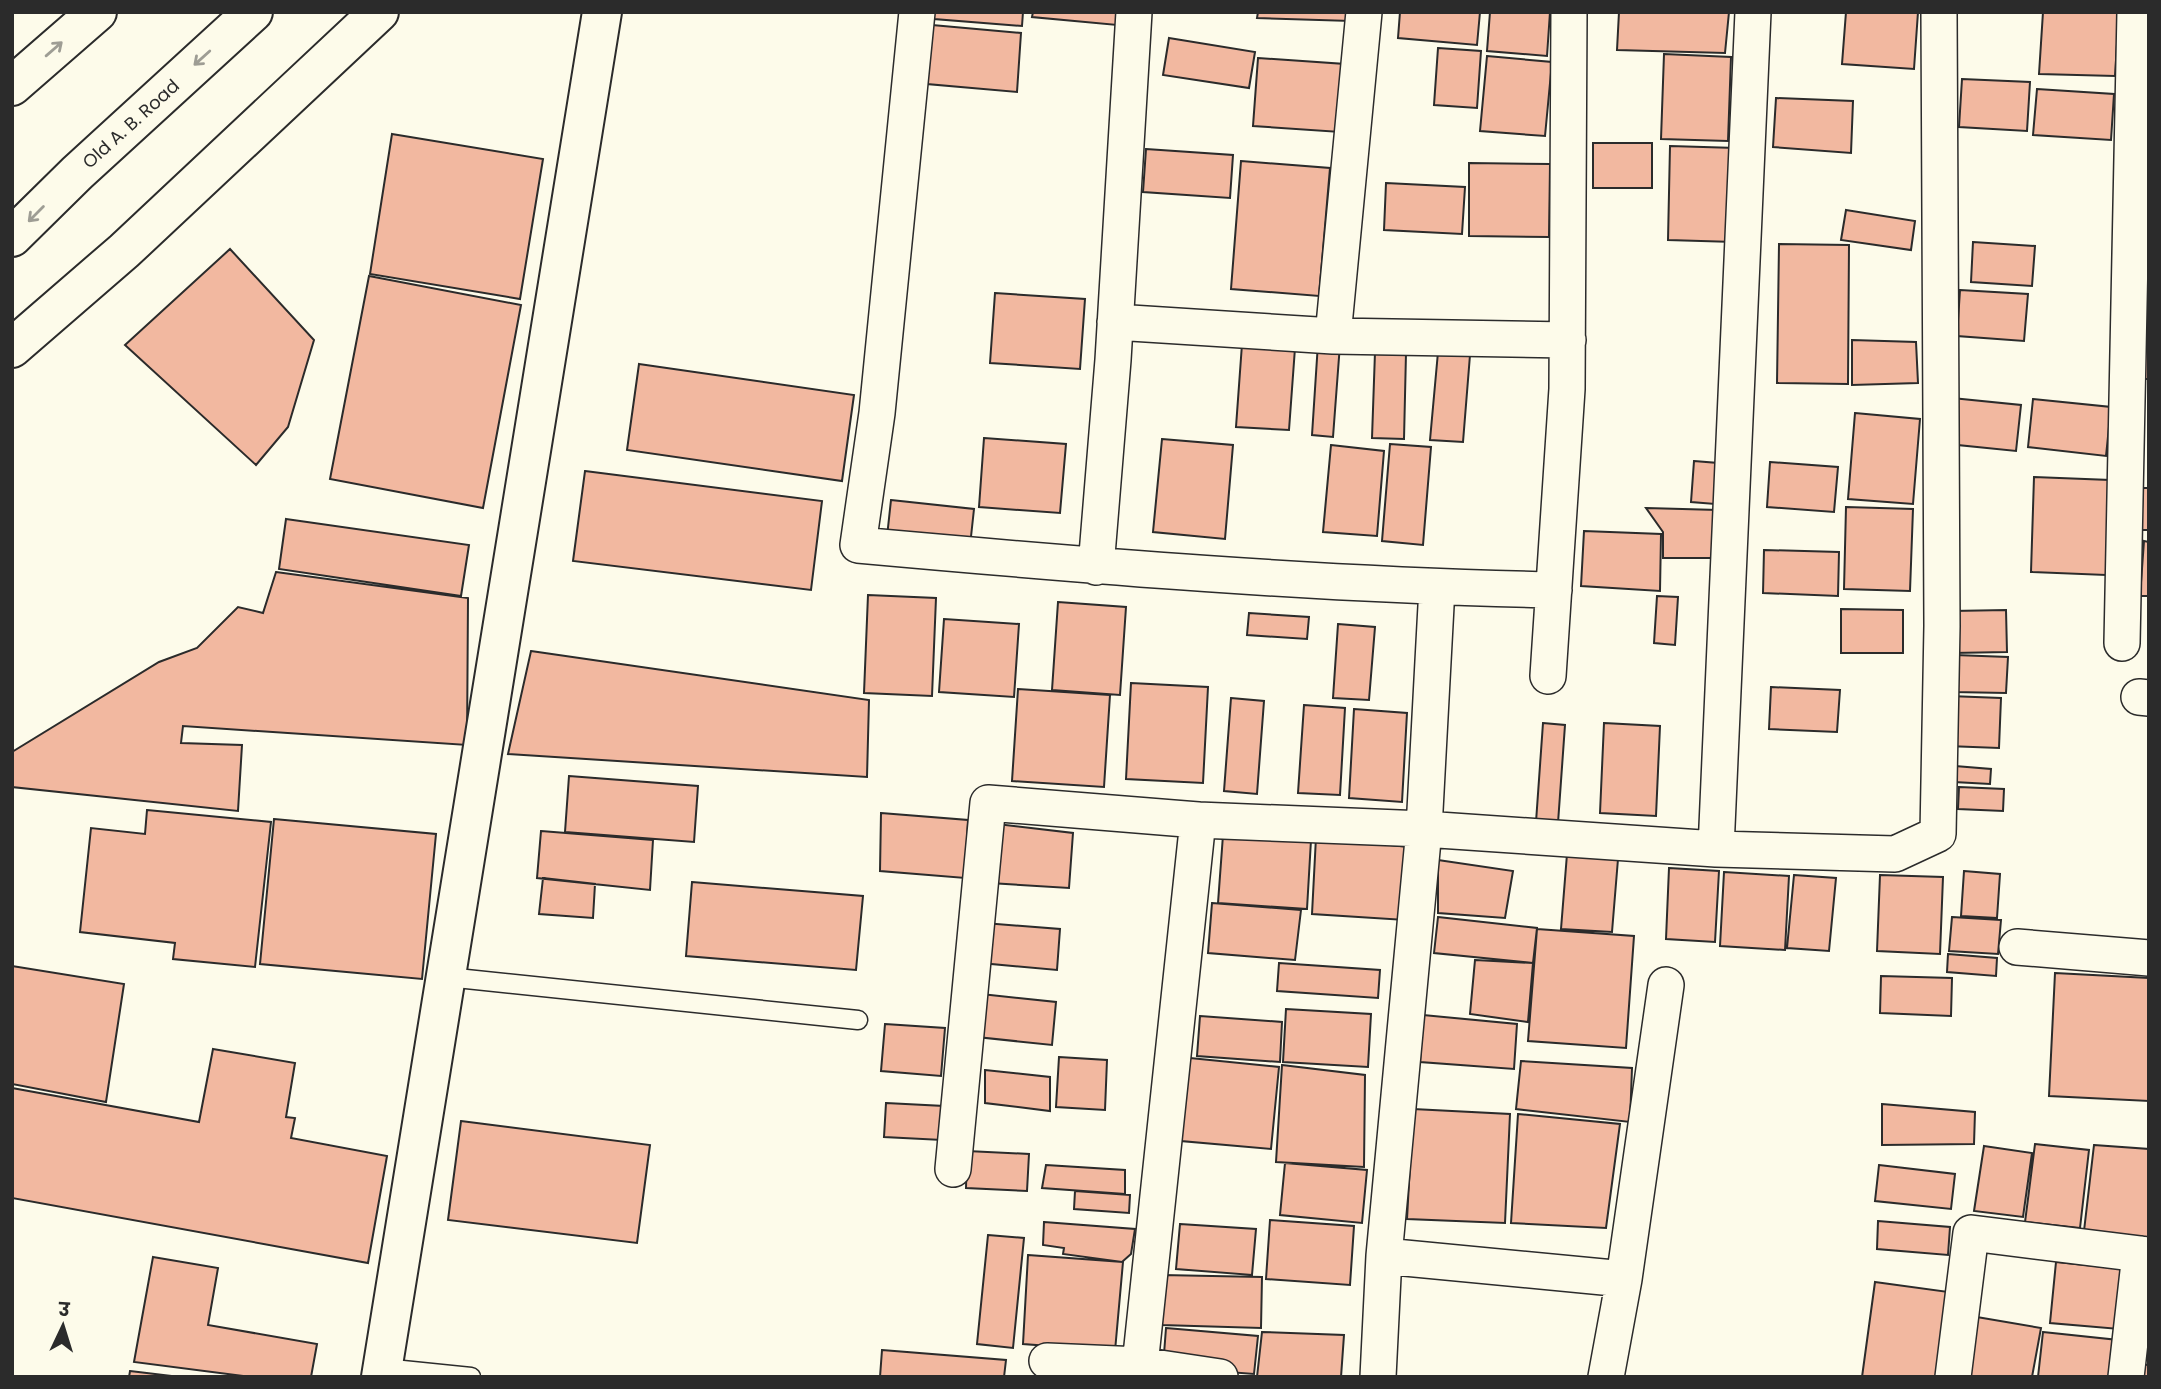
<svg xmlns="http://www.w3.org/2000/svg" width="2161" height="1389" font-family="Poppins,'Noto Sans Devanagari',sans-serif">
  <rect width="100%" height="100%" fill="#fdfbea"/>
  <!-- building -->
  <path fill="#f2b8a0" stroke="#2b2b2b" stroke-width="2" d="M934 12H1023L1022 26 934 19Z
    M1033 12H1118L1117 25 1032 17Z
    M1258 12H1351V21L1257 18Z
    M1400 12H1480L1477 45 1398 38Z
    M1490 12H1550L1547 56 1487 51Z
    M1619 12H1729L1725 53 1617 50Z
    M1846 12H1918L1914 69 1842 64Z
    M2043 12H2119L2115 76 2039 74Z
    M932 25 1021 33 1017 92 927 84Z
    M1169 38 1255 52 1249 88 1163 75Z
    M1438 48 1481 51 1477 108 1434 105Z
    M1664 54 1731 57 1728 141 1661 139Z
    M1487 56 1552 62 1545 136 1480 131Z
    M1258 58 1345 64 1340 132 1253 126Z
    M1962 79 2030 82 2027 131 1959 127Z
    M2037 89 2114 94 2111 140 2033 135Z
    M1776 98 1853 101 1851 153 1773 147Z
    M392 134 543 159 520 299 370 274Z
    M1593 143H1652V188H1593Z
    M1670 146 1736 148 1734 242 1668 240Z
    M1146 149 1233 155 1230 198 1143 192Z
    M1241 161 1330 168 1319 296 1231 289Z
    M1469 163 1550 164 1549 237 1469 236Z
    M1386 183 1465 187 1462 234 1384 230Z
    M1846 210 1915 221 1911 250 1841 240Z
    M1973 242 2035 246 2032 286 1971 282Z
    M1779 244 1849 245 1848 384 1777 383Z
    M230 249 314 340 288 427 256 465 125 345Z
    M369 276 521 305 483 508 330 479Z
    M1960 290 2028 294 2024 341 1957 336Z
    M995 293 1085 299 1080 369 990 363Z
    M2142 295H2149V379H2140Z
    M1852 340 1916 342 1918 383 1852 385Z
    M1318 343 1340 344 1333 437 1312 435Z
    M1242 344 1295 348 1289 430 1236 427Z
    M1375 352 1406 353 1404 439 1372 438Z
    M1438 352 1470 355 1463 442 1430 440Z
    M639 364 854 395 842 481 627 450Z
    M1952 398 2021 405 2016 451 1948 444Z
    M2033 399 2111 407 2106 456 2028 447Z
    M1855 413 1920 419 1913 504 1848 499Z
    M984 438 1066 444 1060 513 979 507Z
    M1162 439 1233 445 1225 539 1153 532Z
    M1390 444 1431 447 1423 545 1382 541Z
    M1331 445 1384 451 1377 536 1323 532Z
    M1694 461 1718 463 1715 504 1691 502Z
    M1770 462 1838 467 1834 512 1767 507Z
    M585 471 822 501 811 590 573 561Z
    M2034 477 2110 480 2106 575 2031 572Z
    M2143 488H2149V530H2141Z
    M891 500 974 509 969 555 886 546Z
    M1846 507 1913 509 1910 591 1844 589Z
    M1646 508 1718 510 1717 558H1663V532Z
    M286 519 469 545 461 596 279 569Z
    M1584 531 1661 534 1660 591 1581 586Z
    M2144 541 2149 542V596H2140Z
    M1764 550 1839 552 1838 596 1763 593Z
    M276 572 468 598 467 745 183 726 181 743 242 745 238 811 12 787V752L159 662 197 648 238 607 263 613Z
    M868 595 936 598 932 696 864 693Z
    M1657 596 1678 597 1675 645 1654 643Z
    M1058 602 1126 607 1120 695 1052 690Z
    M1841 609 1903 610V653H1841Z
    M2006 610 2007 652 1953 653 1952 611Z
    M1249 613 1309 617 1307 639 1247 635Z
    M944 619 1019 624 1014 697 939 692Z
    M1338 624 1375 627 1369 700 1333 698Z
    M531 651 869 700 867 777 508 754Z
    M1955 655 2008 657 2006 693 1953 692Z
    M1131 683 1208 687 1203 783 1126 779Z
    M1771 687 1840 690 1837 732 1769 729Z
    M1018 689 1110 695 1104 787 1012 781Z
    M1949 696 2001 698 1999 748 1947 746Z
    M1231 698 1264 701 1257 794 1224 791Z
    M1304 705 1345 708 1340 795 1298 793Z
    M1354 709 1407 713 1402 802 1349 798Z
    M1543 723 1565 725 1558 823 1536 822Z
    M1604 723 1660 726 1656 816 1600 813Z
    M1955 766 1991 769 1990 784 1954 782Z
    M569 776 698 786 694 842 565 832Z
    M1959 787 2004 789 2003 811 1958 809Z
    M147 810 271 822 255 967 173 959 175 943 80 932 91 828 145 834Z
    M881 813 968 820 965 878 880 871Z
    M274 819 436 834 422 979 260 964Z
    M997 824 1073 833 1069 888 990 883Z
    M541 831 653 840 650 890 537 878Z
    M1223 835 1311 840 1307 909 1218 903Z
    M1316 837 1409 847 1405 920 1312 914Z
    M1567 854 1618 859 1612 932 1561 929Z
    M1438 860 1513 871 1505 918 1438 913Z
    M1669 868 1719 871 1715 942 1666 939Z
    M1964 871 2000 874 1997 918 1961 916Z
    M1724 872 1789 876 1785 950 1720 946Z
    M1794 875 1836 878 1829 951 1787 948Z
    M1880 875 1943 877 1940 954 1877 951Z
    M543 878 595 884 593 918 539 914Z
    M692 882 863 896 856 970 686 956Z
    M1212 903 1301 910 1295 960 1208 953Z
    M1438 917 1537 928 1533 963 1434 953Z
    M1952 917 2001 920 1998 954 1949 951Z
    M984 923 1060 929 1057 970 981 963Z
    M1537 929 1634 936 1626 1048 1528 1041Z
    M1948 954 1997 958 1996 976 1947 972Z
    M1475 960 1533 963 1528 1022 1470 1014Z
    M1279 963 1380 970 1378 998 1277 991Z
    M12 966 124 984 106 1102 12 1084Z
    M2055 973 2149 978V1101L2049 1096Z
    M1881 976 1952 978 1951 1016 1880 1013Z
    M981 994 1056 1002 1052 1045 977 1037Z
    M1286 1009 1371 1014 1368 1067 1283 1062Z
    M1423 1015 1517 1024 1514 1069 1420 1062Z
    M1200 1016 1282 1022 1280 1062 1197 1056Z
    M885 1024 945 1028 941 1076 881 1071Z
    M213 1049 295 1063 286 1117 295 1118 291 1138 387 1156 368 1263 12 1198V1088L199 1122Z
    M1059 1057 1107 1060 1105 1110 1056 1107Z
    M1190 1058 1279 1067 1271 1149 1181 1141Z
    M1521 1061 1632 1068 1630 1122 1516 1109Z
    M1282 1065 1365 1075 1364 1167 1276 1162Z
    M985 1070 1050 1077V1111L985 1103Z
    M886 1103 944 1106 942 1140 884 1137Z
    M1882 1104 1975 1112 1974 1144 1882 1145Z
    M1413 1109 1510 1114 1505 1223 1407 1219Z
    M1518 1114 1620 1124 1606 1228 1511 1223Z
    M461 1121 650 1145 637 1243 448 1220Z
    M2035 1144 2089 1150 2080 1228 2025 1222Z
    M2094 1145 2149 1149V1247L2084 1231Z
    M1984 1146 2032 1153 2023 1217 1974 1211Z
    M967 1151 1029 1154 1027 1191 966 1188Z
    M1285 1163 1367 1170 1362 1223 1280 1215Z
    M1046 1165 1125 1170V1194L1042 1188Z
    M1879 1165 1955 1174 1951 1209 1875 1201Z
    M1075 1191 1130 1195 1129 1213 1074 1209Z
    M1270 1220 1354 1226 1350 1285 1266 1279Z
    M1878 1221 1950 1227 1948 1255 1877 1249Z
    M1044 1222 1135 1229 1131 1254 1122 1262 1063 1254 1064 1248 1043 1245Z
    M1180 1224 1256 1229 1252 1275 1176 1269Z
    M988 1235 1024 1238 1013 1348 977 1344Z
    M1028 1255 1123 1262 1115 1351 1023 1344Z
    M153 1257 218 1268 208 1325 317 1344 311 1377H251L134 1362Z
    M2056 1262 2125 1269 2119 1329 2050 1323Z
    M1162 1275 1262 1277 1261 1328 1161 1325Z
    M1875 1282 1956 1293 1944 1377H1862Z
    M1971 1316 2041 1328 2032 1377H1961Z
    M1166 1328 1258 1336 1254 1374 1163 1367Z
    M1262 1332 1344 1335 1341 1377H1257Z
    M2043 1332 2118 1340 2115 1377H2038Z
    M882 1350 1006 1360 1004 1377H880Z
    M2137 1364 2149 1365V1377H2136Z
    M130 1371 180 1377H129Z"/>
  <g fill="none" stroke-linecap="round" stroke-linejoin="round">
    <defs>
      <path id="service" d="M447 977 858 1020
        M383 1368 471 1377"/>
      <path id="minor" d="M917 12 877 413 858 545C1090 566 1321 585 1554 590
        M1115 322 1333 336 1568 340
        M1333 336 1364 12
        M1096 567 1113 360 1134 12
        M2122 643 2135 12
        M1548 676 1567 389 1569 12
        M2139 697 2149 698
        M1716 849 1753 12
        M2017 947 2149 958
        M953 1169 988 803 1198 820 1424 829 1716 849 1895 854 1938 834 1942 626 1939 12
        M1384 1256 1624 1279
        M1047 1361 1140 1365 1220 1377
        M1140 1365 1198 820
        M1378 1377 1384 1256 1424 829 1437 587
        M1606 1377 1624 1279 1666 985
        M1953 1377 1971 1233 2149 1255
        M2126 1377 2140 1254"/>
      <path id="tertiary" d="M12 348 124 251 379 12
        M381 1377 602 12"/>
      <path id="secondary" d="M12 86 97 12
        M12 237 77 173 253 12"/>
    </defs>
    <!-- service casing -->
    <use href="#service" stroke="#2b2b2b" stroke-width="21"/>
    <!-- minor casing -->
    <use href="#minor" stroke="#2b2b2b" stroke-width="38"/>
    <!-- tertiary casing -->
    <use href="#tertiary" stroke="#2b2b2b" stroke-width="42"/>
    <!-- secondary casing -->
    <use href="#secondary" stroke="#2b2b2b" stroke-width="42"/>
    <!-- service -->
    <use href="#service" stroke="#fdfbea" stroke-width="18"/>
    <!-- minor -->
    <use href="#minor" stroke="#fdfbea" stroke-width="35"/>
    <!-- tertiary -->
    <use href="#tertiary" stroke="#fdfbea" stroke-width="38"/>
    <!-- secondary -->
    <use href="#secondary" stroke="#fdfbea" stroke-width="38"/>
  </g>
  <!-- one-way arrows -->
  <defs><path id="oneway-shaft" d="M-6 0H5M1.5-3L5.5 0L1.5 3" fill="none" stroke-width="1.6" stroke-linecap="round" stroke-linejoin="round" transform="scale(1.75)"/></defs>
  <g stroke="#9e9d94">
    <use href="#oneway-shaft" transform="translate(54 49) rotate(-41)"/>
    <use href="#oneway-shaft" transform="translate(202 58) rotate(138)"/>
    <use href="#oneway-shaft" transform="translate(36 214) rotate(135)"/>
  </g>
  <g text-anchor="middle" stroke-width="5" stroke-linejoin="round" paint-order="stroke">
    <!-- street labels -->
    <g font-size="18" fill="#2b2b2b" stroke="#fdfbea">
      <text transform="translate(131 124) rotate(-42)" y="6">Old A. B. Road</text>
    </g>
  </g>
  <!-- border -->
  <rect width="2161" height="1389" fill="none" stroke="#2b2b2b" stroke-width="28"/>
  <!-- north arrow -->
  <g transform="translate(63 1326) rotate(4)" stroke="#fdfbea" stroke-width="5" paint-order="stroke">
  <path d="M0-5L12 26L0 18L-12 26Z" fill="#2b2b2b"/>
  <text y="-10" font-size="19" font-weight="bold" text-anchor="middle" fill="#2b2b2b">उ</text>
  </g>
</svg>
